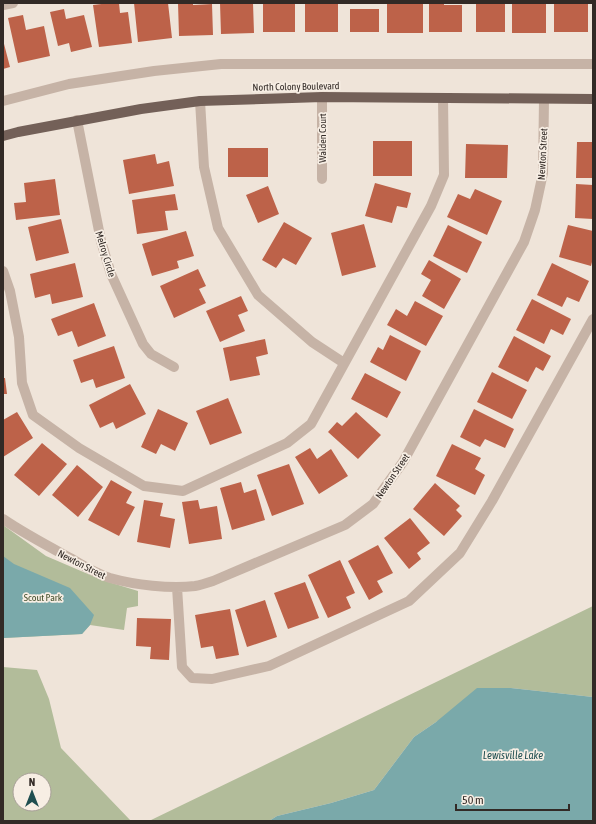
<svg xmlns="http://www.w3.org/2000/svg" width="596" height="824" font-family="'Asap Condensed',sans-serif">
  <rect width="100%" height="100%" fill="#efe4d9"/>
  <!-- green -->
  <path fill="#b2bc9a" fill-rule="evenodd" d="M3 525 46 556 102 580 138 591V606L127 608 124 630 90 625 82 634 3 638Z
    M593 606V697L511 688 436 722 414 737 374 790 331 803 277 816 269 821H149Z
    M3 667 37 670 49 699 61 748 131 821H3ZM20 780H44V804H20Z"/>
  <!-- water -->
  <path fill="#7aa9aa" d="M3 556 14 564 70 588 94 615 90 625 82 634 3 638Z
    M477 688H511L593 697V821H269L277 816 331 803 374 790 414 737 436 722Z"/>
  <!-- building -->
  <path fill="#bd6249" d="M110 3H119L120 13 128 12 132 43 99 47 93 5Z
    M134 3H168L172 38 138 42Z
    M178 3H193V5L212 4 213 35 179 36Z
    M220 3H253L254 33 221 34Z
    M263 3H295V32H263Z
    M305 3H338V32H305Z
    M387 3H423V33H387Z
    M429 3H444V5H462V32H429Z
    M476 3H505V32H476Z
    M512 3H546V33H512Z
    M554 3H588V32H554Z
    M64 9 66 19 84 15 92 47 71 52 69 43 58 46 50 12Z
    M350 9H379V32H350Z
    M23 15 26 30 44 26 50 56 18 63 8 18Z
    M3 40 10 67 3 69Z
    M373 141H412V176H373Z
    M577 142H593V178H576Z
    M466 144 508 145 507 178H465Z
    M228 148H268V177H228Z
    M155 154 157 164 169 161 174 186 129 194 123 160Z
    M55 179 60 215 16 220 14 203 26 202 24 183Z
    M375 183 411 193 407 208 397 206 392 223 365 216Z
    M576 184 593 185V219L575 218Z
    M268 186 279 214 258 223 246 195Z
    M475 189 502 201 487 235 447 217 458 194 470 199Z
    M175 194 178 210 165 211 168 230 137 234 132 200Z
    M61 219 69 253 36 261 28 227Z
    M284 222 312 238 296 265 283 258 276 268 262 260Z
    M364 224 376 267 342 276 331 233Z
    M448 225 482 242 467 273 433 256Z
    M568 225 593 231V258L591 266 559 257Z
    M186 231 194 256 177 261 179 268 152 276 142 244Z
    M429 260 461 279 444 309 422 296 431 280 421 274Z
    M75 263 83 297 52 304 50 294 35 298 30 274Z
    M552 263 589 281 579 302 567 297 562 307 537 295Z
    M198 269 206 286 199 289 206 303 174 318 160 286Z
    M241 296 248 311 238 315 245 331 220 342 206 311Z
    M532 299 571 319 563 335 551 329 544 344 516 330Z
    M415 301 443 316 426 346 387 325 396 309 407 316Z
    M94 303 106 336 78 347 72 331 58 336 51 319Z
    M390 335 421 351 406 381 370 362 378 347 383 350Z
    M514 336 551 356 543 371 536 367 528 382 498 367Z
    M265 339 268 354 256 357 260 375 230 381 223 348Z
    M114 346 125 378 96 388 93 379 81 383 73 360Z
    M492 372 527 390 512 419 477 402Z
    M365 373 401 392 387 418 351 399Z
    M3 378H5L7 394H3Z
    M130 384 146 414 116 429 113 422 100 428 89 405Z
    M228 398 242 433 210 445 196 411Z
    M158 409 188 423 175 451 161 444 156 454 141 447Z
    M474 409 514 429 505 448 485 439 480 447 460 437Z
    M17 412 33 438 3 457V420Z
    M356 412 381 435 358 459 328 432 337 422 342 426Z
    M42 443 67 464 39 496 14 475Z
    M452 444 481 458 475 469 485 475 475 495 436 476Z
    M310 448 317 459 331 449 348 476 319 494 295 457Z
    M289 464 304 504 272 516 257 475Z
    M77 465 103 487 78 517 52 495Z
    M111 480 132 492 126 503 135 507 119 536 88 520Z
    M241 482 244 493 256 489 265 520 232 530 220 488Z
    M435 483 460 506 456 510 462 516 444 536 413 509Z
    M144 500 163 503 160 516 175 519 170 548 137 542Z
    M198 500 200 509 217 506 222 539 189 544 182 502Z
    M410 518 430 543 417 553 421 559 409 569 384 538Z
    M378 545 393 573 377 581 383 592 369 600 348 561Z
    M340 560 355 593 346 597 351 608 328 618 308 575Z
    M305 582 319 618 288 629 274 593Z
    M265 600 277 637 247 647 235 610Z
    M230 609 239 655 216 659 213 646 201 648 195 615Z
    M137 618 171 619 169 660 150 659 151 647 136 646Z"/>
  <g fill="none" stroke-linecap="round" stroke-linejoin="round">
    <!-- minor -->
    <path stroke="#c6b3a6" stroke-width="10" d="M3 5 13 3
      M3 101 69 84 154 71 221 64H593
      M200 101 204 167 218 228 258 295 312 342 344 363
      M77 120 101 241 111 274 143 344 151 354 174 367
      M322 179V97
      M3 271 10 291 19 337 22 383 33 415 79 448 144 486 183 491 287 443 311 424 431 206 444 175 443 98
      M3 519C25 534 48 546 72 559 84 566 97 574 110 578 135 585 170 589 195 586 201 585 207 583 213 581L345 525 373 504 403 462 524 242 535 210 543 173 544 99
      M177 587 182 667 192 678 212 679 269 666 409 601 460 553 492 501 593 319"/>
    <!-- major -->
    <path stroke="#736058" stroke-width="10" d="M3 136 18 132 141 109 200 101 322 97 593 99"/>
  </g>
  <g text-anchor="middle" stroke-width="3.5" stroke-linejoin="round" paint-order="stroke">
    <!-- street labels -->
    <g font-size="10" fill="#322a26" stroke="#f7eee4">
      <text transform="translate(296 86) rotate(-1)" y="4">North Colony Boulevard</text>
      <text transform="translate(322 138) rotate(-90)" y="4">Walden Court</text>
      <text transform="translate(542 154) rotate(-87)" y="4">Newton Street</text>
      <text transform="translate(106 254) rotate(73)" y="4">Melroy Circle</text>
      <text transform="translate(392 476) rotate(-56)" y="4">Newton Street</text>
      <text transform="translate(82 564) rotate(27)" y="4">Newton Street</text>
    </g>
    <!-- park labels -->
    <g font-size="10" fill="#434f2c" stroke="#f7eee4">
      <text x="43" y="601">Scout Park</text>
    </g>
    <!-- water labels -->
    <g font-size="11" font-style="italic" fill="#1f4e50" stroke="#f7eee4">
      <text x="513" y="759">Lewisville Lake</text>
    </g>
  </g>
  <!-- border -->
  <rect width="596" height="824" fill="none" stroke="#322a26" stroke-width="8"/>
  <!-- north arrow -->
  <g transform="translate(32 792)"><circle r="19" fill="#f7eee4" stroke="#a8a098"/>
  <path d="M0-3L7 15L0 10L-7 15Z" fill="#1f4e50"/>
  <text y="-6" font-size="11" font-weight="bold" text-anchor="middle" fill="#322a26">N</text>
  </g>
  <!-- scale -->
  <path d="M456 804v6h113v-6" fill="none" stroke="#322a26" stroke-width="2"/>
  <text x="462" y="804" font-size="12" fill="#322a26" stroke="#f7eee4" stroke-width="3" paint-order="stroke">50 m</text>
</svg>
